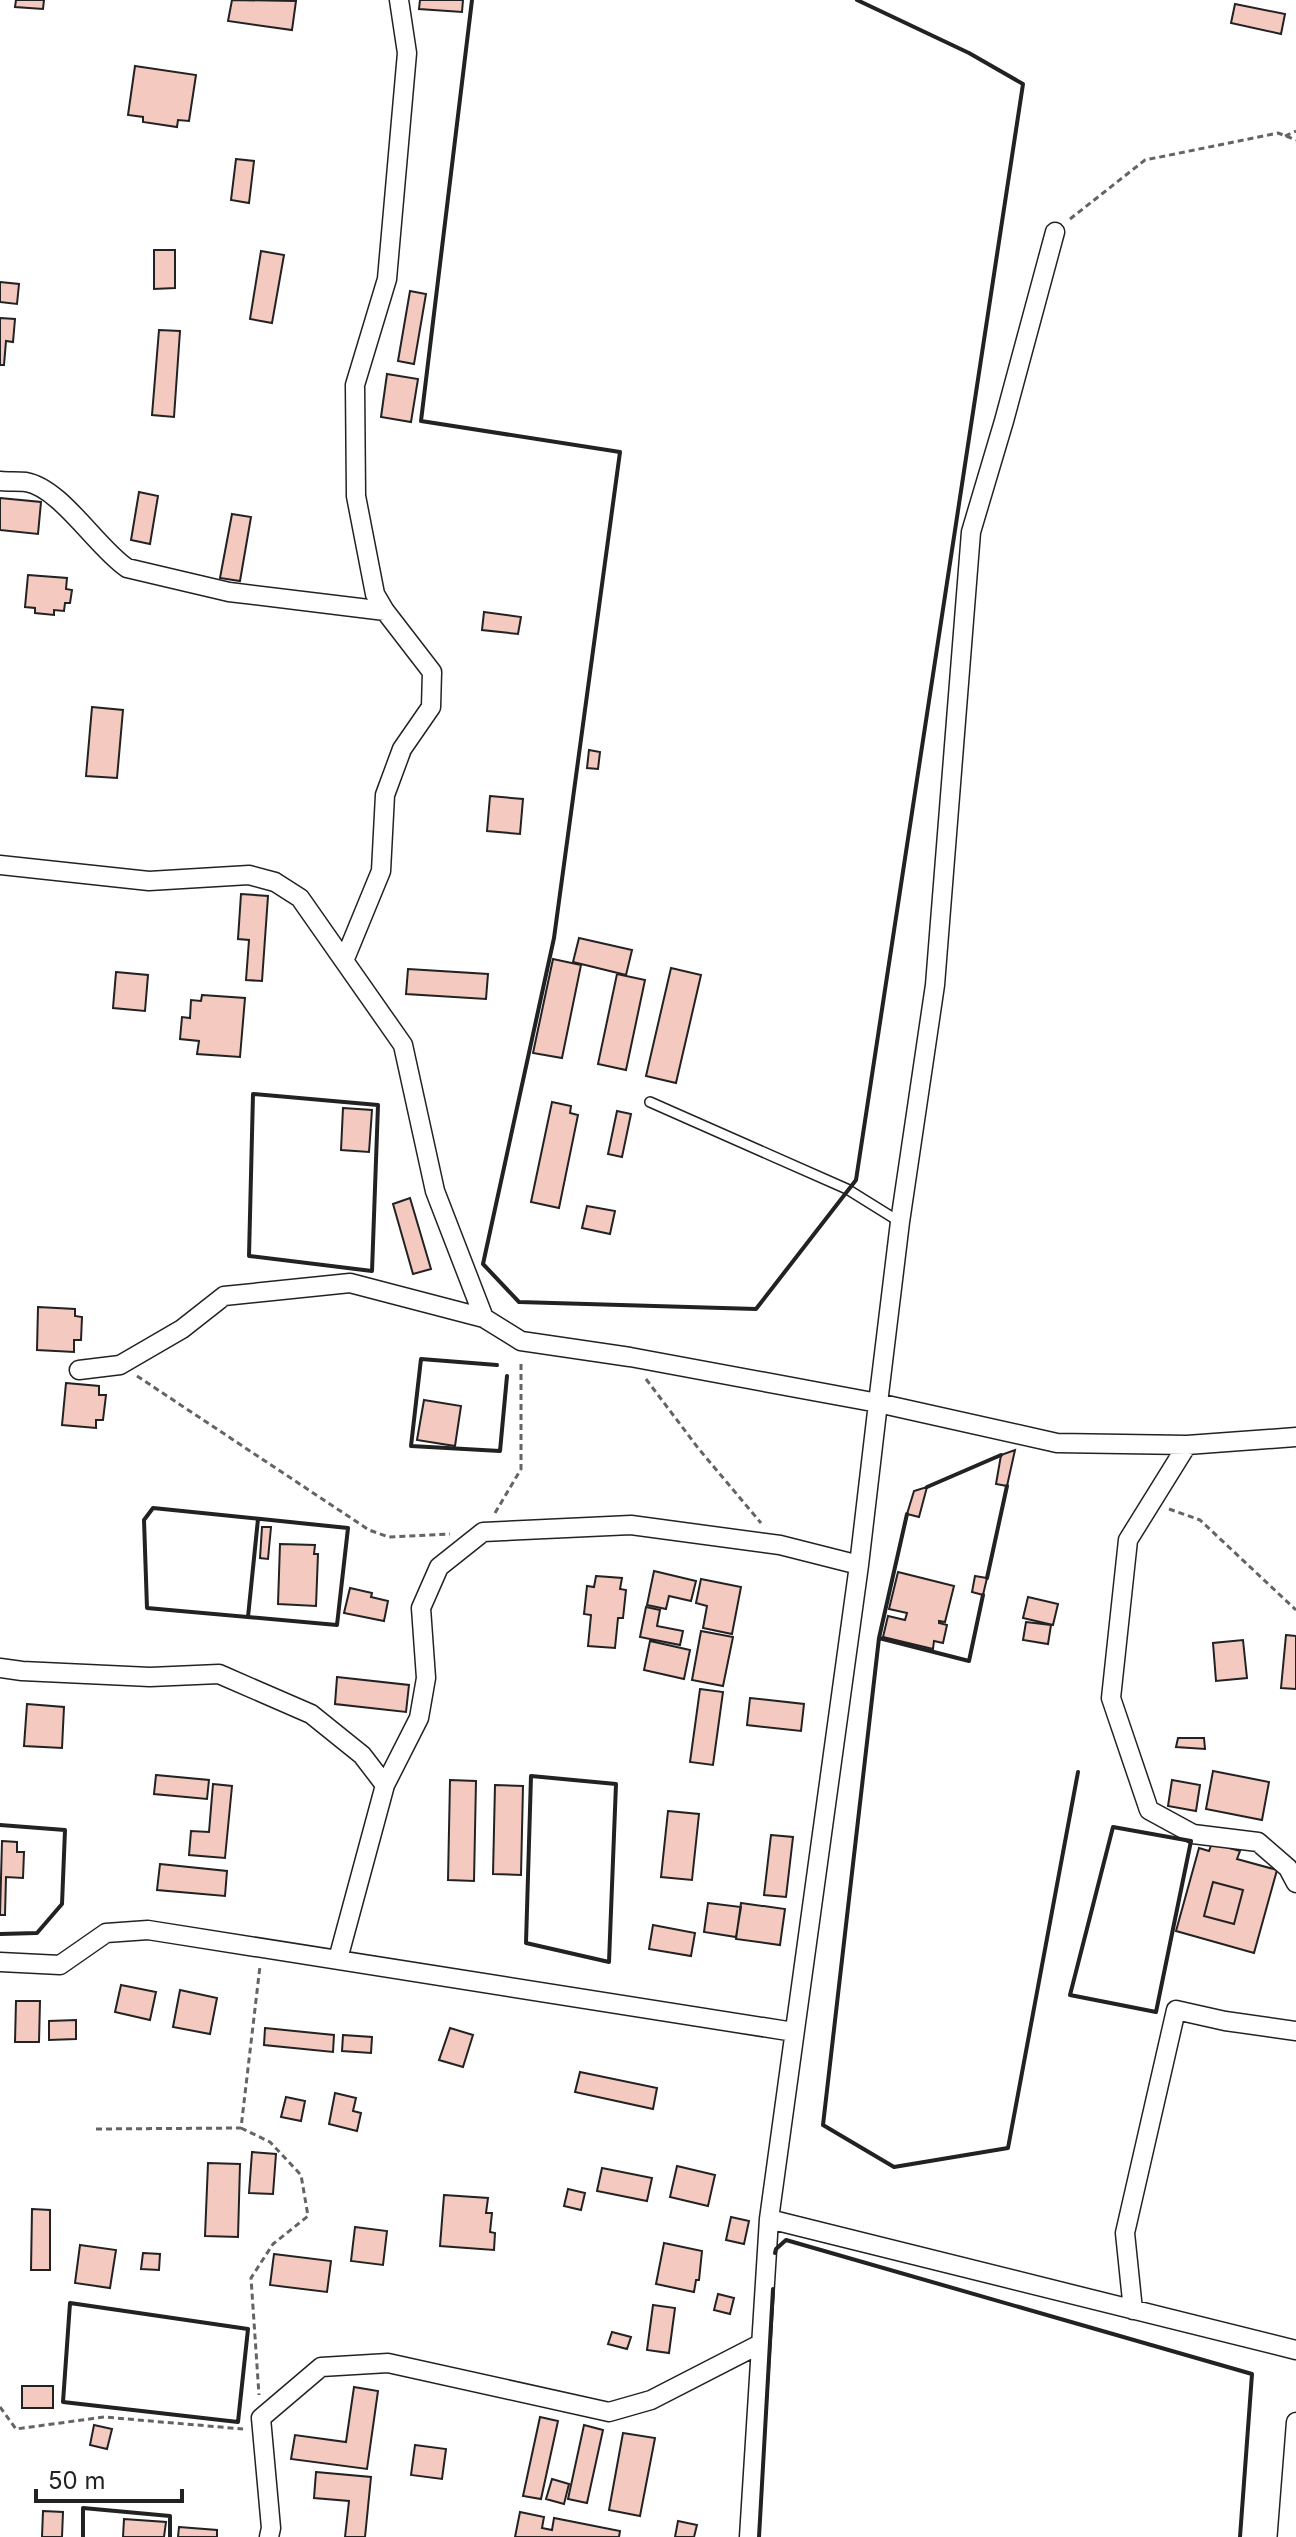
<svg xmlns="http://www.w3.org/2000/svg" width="1296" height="2537" font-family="Inter,sans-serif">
  <rect width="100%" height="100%" fill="#fff"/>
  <!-- building -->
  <path fill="#f3c9c0" stroke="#222" stroke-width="2" fill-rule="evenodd" d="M16 0H44L43 9 15 7Z
    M232 0 296 1 292 30 228 21Z
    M420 0H463L462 12 419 9Z
    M1235 4 1285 14 1281 34 1231 23Z
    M135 66 196 75 189 121 178 120 177 127 143 122V117L128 115Z
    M236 159 254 161 249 203 231 200Z
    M154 250H175V288L154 289Z
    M261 251 284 255 272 323 250 319Z
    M0 282 19 284 17 304 0 302Z
    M410 291 426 294 414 364 398 361Z
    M0 318 15 319 13 342 6 341 4 365H0Z
    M159 330 180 331 174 417 152 415Z
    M387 374 418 379 411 422 381 417Z
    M139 492 158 496 150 544 131 540Z
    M0 498 41 502 38 534 0 530Z
    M232 514 251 517 240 581 220 578Z
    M28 575 67 578 66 589 72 590 70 603H65L64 611 54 610V615L35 613V608L25 607Z
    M484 612 521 617 518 634 482 630Z
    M92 707 123 710 117 778 86 776Z
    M589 750 600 752 598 769 587 768Z
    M490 796 523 799 520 834 487 831Z
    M241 894 268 896 262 981 246 980 249 940 238 939Z
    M579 938 632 950 626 975 573 962Z
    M553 959 581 965 562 1058 533 1053Z
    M671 968 701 975 676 1083 646 1076Z
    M408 969 488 974 486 999 406 994Z
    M116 972 148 975 145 1011 113 1008Z
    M617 974 645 980 626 1070 598 1064Z
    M202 995 245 998 240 1057 197 1054 199 1041 180 1039 182 1017 190 1018 191 1000 201 1001Z
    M552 1102 571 1106 570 1113 578 1115 559 1208 531 1202Z
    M343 1108 372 1110 369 1152 341 1150Z
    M617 1111 631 1114 622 1157 608 1154Z
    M410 1198 431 1269 413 1274 393 1204Z
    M587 1206 615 1211 610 1234 582 1228Z
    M38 1307 75 1309V1316L82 1317 81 1340H74V1352L37 1350Z
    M66 1383 99 1386V1395H106L103 1420H96V1428L62 1425Z
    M424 1400 461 1406 455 1446 417 1440Z
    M1015 1450 1007 1486 996 1484 1001 1455Z
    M927 1487 919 1517 907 1514 914 1491Z
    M262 1527H271L268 1559 260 1558Z
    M280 1544 315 1545 314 1554H318L316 1606 278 1604Z
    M654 1571 696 1581 691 1601 669 1596 666 1609 647 1605Z
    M898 1572 954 1586 945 1622 939 1621V1623L947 1625 943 1643 934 1641 933 1649 883 1637 888 1616 905 1620 907 1613 889 1609Z
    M596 1576 622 1578 620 1589 626 1590 623 1618H618L615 1648 588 1646 591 1615 584 1614 587 1586 594 1587Z
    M975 1576 987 1578 983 1595 972 1592Z
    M701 1579 741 1587 732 1634 703 1628 707 1606 696 1603Z
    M350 1588 372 1593 371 1597 388 1601 384 1621 344 1613Z
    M1028 1597 1058 1604 1053 1625 1023 1618Z
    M646 1607 660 1610 657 1626 683 1631 680 1645 640 1637Z
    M1026 1622 1051 1625 1048 1644 1023 1640Z
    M701 1631 733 1637 723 1686 692 1680Z
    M1286 1635 1296 1636V1689L1281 1688Z
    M1243 1640 1247 1678 1216 1681 1213 1643Z
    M650 1641 690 1650 684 1679 644 1670Z
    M337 1677 409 1685 406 1712 335 1704Z
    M700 1689 723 1692 713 1765 690 1762Z
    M750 1698 804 1704 801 1731 747 1725Z
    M27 1704 64 1707 62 1748 24 1746Z
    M1178 1738H1204L1205 1749 1176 1747Z
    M1213 1771 1269 1782 1262 1820 1206 1809Z
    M156 1775 209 1780 207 1799 154 1794Z
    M450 1780 476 1781 474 1881 448 1880Z
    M1172 1780 1200 1785 1196 1811 1168 1806Z
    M213 1784 232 1786 225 1858 189 1855 191 1831 209 1832Z
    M495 1785 523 1786 521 1875 493 1874Z
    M668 1811 699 1814 692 1880 661 1877Z
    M771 1835 793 1837 786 1897 764 1895Z
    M2 1841 17 1842V1852H24L23 1878 6 1877 5 1915H0Z
    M1212 1843 1240 1851 1237 1859 1277 1870 1254 1953 1176 1931 1199 1848 1209 1851ZM1213 1882 1243 1890 1234 1924 1204 1916Z
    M160 1864 227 1871 225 1896 157 1890Z
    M1213 1882 1243 1890 1234 1924 1204 1916Z
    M708 1903 741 1907 736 1937 704 1932Z
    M741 1903 785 1909 780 1945 736 1939Z
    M653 1925 695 1933 691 1956 649 1949Z
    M121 1985 156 1992 150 2020 115 2012Z
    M180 1990 217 1998 210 2034 173 2027Z
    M16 2001H40L39 2042H15Z
    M76 2020V2039L49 2040V2021Z
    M265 2028 334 2035 333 2052 264 2045Z
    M450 2028 473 2035 463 2067 439 2060Z
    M343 2035 372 2037 371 2053 342 2051Z
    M580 2072 657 2088 653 2109 575 2092Z
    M335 2093 356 2098 353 2111 361 2113 357 2131 329 2124Z
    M286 2097 305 2101 301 2121 281 2117Z
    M252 2152 276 2154 273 2194 249 2193Z
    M208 2163 240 2164 238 2237 205 2236Z
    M677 2166 715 2175 708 2206 670 2197Z
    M602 2168 652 2178 647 2201 597 2191Z
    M568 2189 585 2193 581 2210 564 2206Z
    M444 2195 488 2198 486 2213H492L490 2232 495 2233 494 2250 440 2246Z
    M32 2209 50 2210V2270H31Z
    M731 2217 749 2221 744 2244 726 2240Z
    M355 2227 387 2231 383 2265 351 2261Z
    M664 2243 702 2251 699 2280H696L694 2292 656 2284Z
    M80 2245 116 2250 110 2288 75 2283Z
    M143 2253 160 2254 159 2270 141 2269Z
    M274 2254 331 2261 327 2292 270 2285Z
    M718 2294 734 2298 730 2314 714 2310Z
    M653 2305 675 2308 669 2353 647 2350Z
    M612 2332 631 2337 627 2349 608 2344Z
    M22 2386H53V2408H22Z
    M354 2387 378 2391 367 2469 291 2459 295 2435 346 2442Z
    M540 2417 558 2421 541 2499 523 2496Z
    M94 2425 112 2429 107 2449 90 2445Z
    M584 2425 603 2430 587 2503 568 2499Z
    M623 2433 655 2438 640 2516 609 2510Z
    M415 2445 446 2449 442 2479 411 2475Z
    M316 2472 371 2477 365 2537H345L349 2501 314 2498Z
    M552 2479 569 2484 564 2504 546 2499Z
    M43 2511 63 2512 62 2537H42Z
    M520 2512 544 2517 542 2528 552 2530 554 2518 620 2531 619 2537H515Z
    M124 2519 166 2522 164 2537H123Z
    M678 2521 697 2525 694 2537H675Z
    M179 2527 217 2530V2537H178Z"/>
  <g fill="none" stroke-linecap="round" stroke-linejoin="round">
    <defs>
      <path id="service" d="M650 1102 847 1189 900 1222"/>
      <path id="minor" d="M0 481C8 482 18 481 26 482 61 488 97 548 127 568L229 592 385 611
        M0 865 149 881 249 875 275 882 300 898 403 1045 435 1191 484 1318 521 1341 630 1357 878 1403 900 1222 935 985 971 532 1004 421 1055 232
        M344 961 381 871 385 795 402 749 431 707 432 672 385 611 375 594 356 496 355 385 387 279 407 53 399 0
        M79 1370 120 1365 182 1329 224 1296 350 1283 484 1318
        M1187 1445 1128 1540 1111 1698 1149 1810 1193 1834 1258 1842 1288 1868 1296 1883
        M859 1565 769 2219 1296 2350
        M0 1668 22 1671 150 1677 219 1674 311 1714 362 1755 385 1785
        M338 1959 385 1785 419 1718 426 1678 421 1608 439 1567 483 1532 631 1525 780 1545 859 1565 878 1403 1057 1443 1187 1445 1296 1437
        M0 1962 60 1965 106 1933 148 1930 794 2032
        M1133 2310 1125 2233 1176 2010 1225 2021 1296 2031
        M269 2537 271 2528 261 2418 321 2367 388 2363 609 2412 651 2400 760 2344
        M749 2537 769 2219
        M1287 2537 1296 2422"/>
    </defs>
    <!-- service casing -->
    <use href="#service" stroke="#222" stroke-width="12"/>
    <!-- minor casing -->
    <use href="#minor" stroke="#222" stroke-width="21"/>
    <!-- path -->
    <path stroke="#646464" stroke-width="3" stroke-dasharray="6 4" stroke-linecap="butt" d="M1285 136 1296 131
      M1070 219 1145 160 1278 133 1296 140
      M137 1376 369 1530 389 1537 450 1534
      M646 1379 698 1448 761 1523
      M1169 1509 1200 1520 1296 1610
      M495 1513 521 1469V1360
      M241 2128 270 2142 301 2175 308 2216 273 2244 251 2278 259 2395
      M96 2129 241 2128 260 1966
      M0 2407 16 2429 104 2417 243 2429"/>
    <!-- service -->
    <use href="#service" stroke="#fff" stroke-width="9"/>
    <!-- minor -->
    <use href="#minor" stroke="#fff" stroke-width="18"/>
    <!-- wall -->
    <path stroke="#222" stroke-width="4" d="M472 0 421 421 620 452 554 938 483 1264 519 1302 756 1309 856 1180 1023 84 969 53 857 0
      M253 1094 378 1105 372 1271 249 1256Z
      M497 1365 421 1359 411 1446 500 1451 507 1376
      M927 1487 1001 1455
      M153 1508 348 1528 337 1625 147 1608 144 1520Z
      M907 1514 879 1638 969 1661 983 1595
      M987 1578 1007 1486
      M248 1617 258 1519
      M879 1638 823 2125 894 2167 1008 2148 1078 1772
      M531 1776 616 1784 609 1962 526 1943Z
      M0 1825 65 1830 62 1904 37 1933 0 1934
      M1113 1827 1191 1841 1156 2012 1070 1995Z
      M775 2253 776 2249 786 2240 1252 2374 1240 2537
      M70 2303 248 2329 238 2422 63 2402Z
      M83 2537V2508L170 2516V2537
      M759 2537 773 2289"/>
  </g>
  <!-- scale -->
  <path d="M36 2489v12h146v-12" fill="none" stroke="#222222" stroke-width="4"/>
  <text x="48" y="2489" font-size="24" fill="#222222" stroke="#ffffff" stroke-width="6" paint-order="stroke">50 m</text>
</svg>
